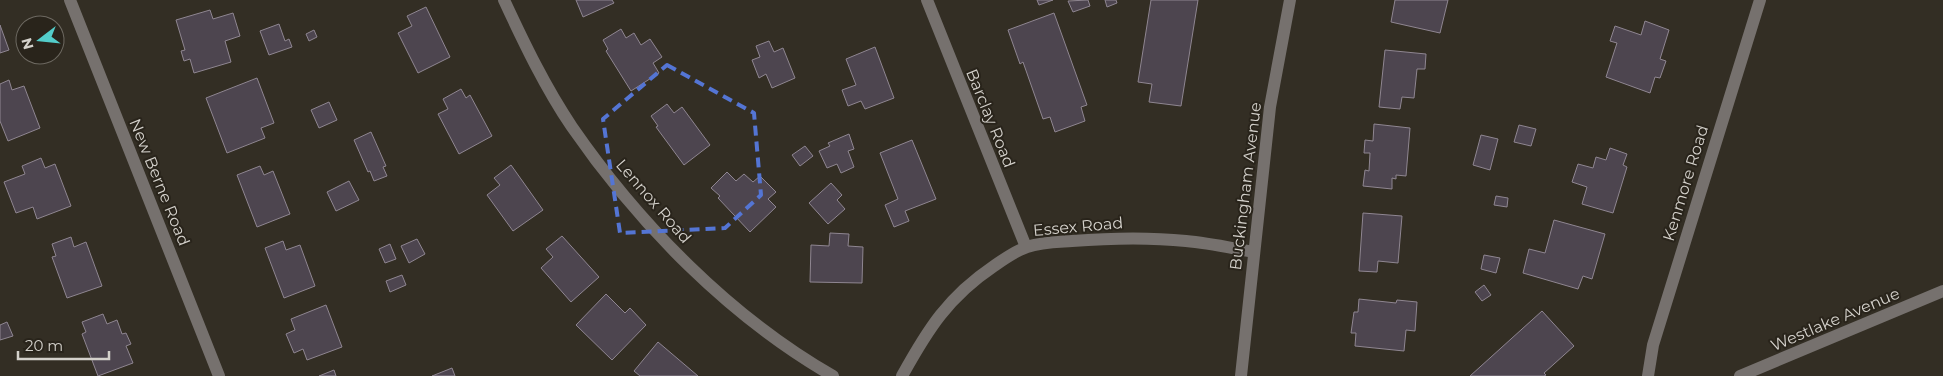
<svg xmlns="http://www.w3.org/2000/svg" width="1943" height="376" font-family="Montserrat,sans-serif">
  <rect width="100%" height="100%" fill="#332e24"/>
  <!-- building -->
  <path fill="#4d454f" stroke="#8f8691" d="M576 0H612L614 3 583 17Z
    M1037 0H1053L1039 5Z
    M1088 0 1090 6 1073 12 1068 1Z
    M1105 0H1116L1117 3 1107 7Z
    M1151 0H1198L1181 106 1149 102 1152 84 1138 82Z
    M1395 0H1448L1440 33 1391 22Z
    M426 7 450 57 418 73 398 33 412 26 407 16Z
    M210 10 213 19 233 13 240 36 225 41 231 62 194 73 190 59 184 61 181 51 185 50 176 20Z
    M1054 13 1087 105 1081 107 1085 121 1055 132 1050 117 1043 119 1023 62 1020 64 1008 30Z
    M1645 21 1669 30 1660 59 1666 61 1660 78 1655 77 1650 93 1606 77 1617 43 1610 41 1615 26 1641 35Z
    M279 24 285 41 289 39 292 47 269 55 260 31Z
    M0 25 9 50 0 53Z
    M621 29 626 38 634 33 641 45 650 39 662 57 653 63 659 73 631 91 606 51 608 49 603 40Z
    M314 30 317 37 309 41 306 34Z
    M769 41 774 52 783 48 795 78 772 88 766 74 759 78 752 60 760 57 756 46Z
    M875 47 894 98 865 109 861 101 848 106 842 90 856 85 846 59Z
    M1385 50 1426 54 1425 69H1417L1414 98 1402 97 1400 109 1379 107Z
    M257 78 274 123 261 128 265 138 227 153 206 98Z
    M9 80 12 90 24 86 40 128 8 141 0 121V84Z
    M461 89 466 98 470 95 492 136 459 154 438 114 448 109 443 99Z
    M329 102 337 120 319 128 311 110Z
    M667 104 674 113 682 107 710 145 684 165 656 127 658 126 651 116Z
    M1374 124 1410 128 1406 176 1396 175V179L1392 178V189L1363 186 1365 170 1369 171 1370 153H1364L1365 140 1373 141Z
    M1519 125 1536 129 1531 146 1514 142Z
    M371 132 386 166 383 167 387 176 374 181 370 171 368 172 354 140Z
    M849 134 854 149 848 151 854 167 841 173 837 164 827 168 819 151 830 146 828 143Z
    M1481 135 1498 139 1490 170 1473 165Z
    M912 140 936 199 905 211 909 221 894 227 885 205 898 199 880 153Z
    M805 146 813 156 800 166 792 155Z
    M1610 148 1627 154 1623 165 1627 167 1613 213 1582 204 1587 187 1572 182 1578 164 1593 168 1596 157 1606 160Z
    M41 158 45 168 55 164 71 206 37 219 33 207 16 213 4 182 25 174 22 166Z
    M511 165 543 210 513 231 487 195 500 185 494 178Z
    M260 166 264 175 273 171 290 214 257 227 237 175Z
    M727 172 736 181 744 174 753 182 760 176 776 192 768 199 776 207 750 232 718 198 720 196 711 188Z
    M349 181 359 200 336 211 327 192Z
    M831 183 842 195 837 200 845 209 828 224 809 203Z
    M1496 196 1508 198 1507 207 1494 205Z
    M1363 213 1402 216 1398 263 1378 261 1377 272 1359 271Z
    M1554 220 1605 234 1592 279 1583 276 1578 289 1523 273 1529 249 1545 253Z
    M830 233 849 234 848 246 863 247 862 283 810 282 811 245 829 246Z
    M562 236 599 277 571 302 541 268 553 257 546 249Z
    M71 237 74 247 86 242 102 286 67 298 52 257 56 256 52 244Z
    M417 239 425 254 409 263 401 246Z
    M283 241 286 250 300 245 315 286 284 298 265 248Z
    M390 244 396 259 385 263 379 249Z
    M1484 255 1500 258 1496 273 1481 269Z
    M402 275 406 285 390 292 386 281Z
    M1484 285 1491 295 1482 301 1475 292Z
    M606 294 625 313 630 308 646 325 612 360 576 325Z
    M1359 299 1396 303 1397 300 1417 302 1415 331 1406 330 1404 351 1355 346 1356 333H1351L1354 312H1358Z
    M326 305 342 347 307 360 303 349 294 353 286 334 295 330 291 319Z
    M1542 311 1574 346 1544 373 1546 375 1544 376H1470Z
    M103 314 107 324 117 320 122 334 126 333 131 344 126 346 133 363 98 376 82 334 86 332 82 322Z
    M7 322 13 336 0 340V325Z
    M658 342 698 376H640L634 371Z
    M452 368 455 376H432Z
    M334 370 336 376H319Z"/>
  <g fill="none" stroke-linecap="round" stroke-linejoin="round">
    <!-- minor -->
    <path stroke="#76716e" stroke-width="12" d="M70 0 219 376
      M504 0C524 43 545 87 572 127 639 224 730 317 833 376
      M927 0 1026 247
      M902 376C928 329 948 297 994 266 1004 259 1015 251 1027 247 1041 242 1057 242 1072 241 1110 238 1148 237 1186 241 1209 243 1231 248 1254 252
      M1241 376 1270 107 1290 0
      M1648 376 1653 345 1760 0
      M1740 376 1943 291"/>
  </g>
  <!-- marked area -->
  <path fill="none" stroke="#5475d4" stroke-width="4" stroke-dasharray="10 6" stroke-linejoin="round" d="M667 65 754 113 761 195 725 228 620 233 603 119Z"/>
  <g text-anchor="middle" stroke-width="4" stroke-linejoin="round" paint-order="stroke">
    <!-- street labels -->
    <g font-size="16" fill="#d4d1cb" stroke="#29241b">
      <text transform="translate(991 118) rotate(68)" y="6">Barclay Road</text>
      <text transform="translate(160 182) rotate(68)" y="6">New Berne Road</text>
      <text transform="translate(1685 183) rotate(-73)" y="6">Kenmore Road</text>
      <text transform="translate(1245 186) rotate(-83)" y="6">Buckingham Avenue</text>
      <text transform="translate(654 201) rotate(49)" y="6">Lennox Road</text>
      <text transform="translate(1078 226) rotate(-5)" y="6">Essex Road</text>
      <text transform="translate(1835 319) rotate(-23)" y="6">Westlake Avenue</text>
    </g>
  </g>
  <!-- north arrow -->
  <g transform="translate(40 40) rotate(254)"><circle r="24" fill="#29241b" stroke="#6d6961"/>
  <path d="M0-4L9 19L0 12L-9 19Z" fill="#53cdca"/>
  <text y="-8" font-size="14" font-weight="bold" text-anchor="middle" fill="#d4d1cb">N</text>
  </g>
  <!-- scale -->
  <path d="M18 351v8h91v-8" fill="none" stroke="#d4d1cb" stroke-width="2.5"/>
  <text x="25" y="351" font-size="15" fill="#d4d1cb" stroke="#29241b" stroke-width="4" paint-order="stroke">20 m</text>
</svg>
